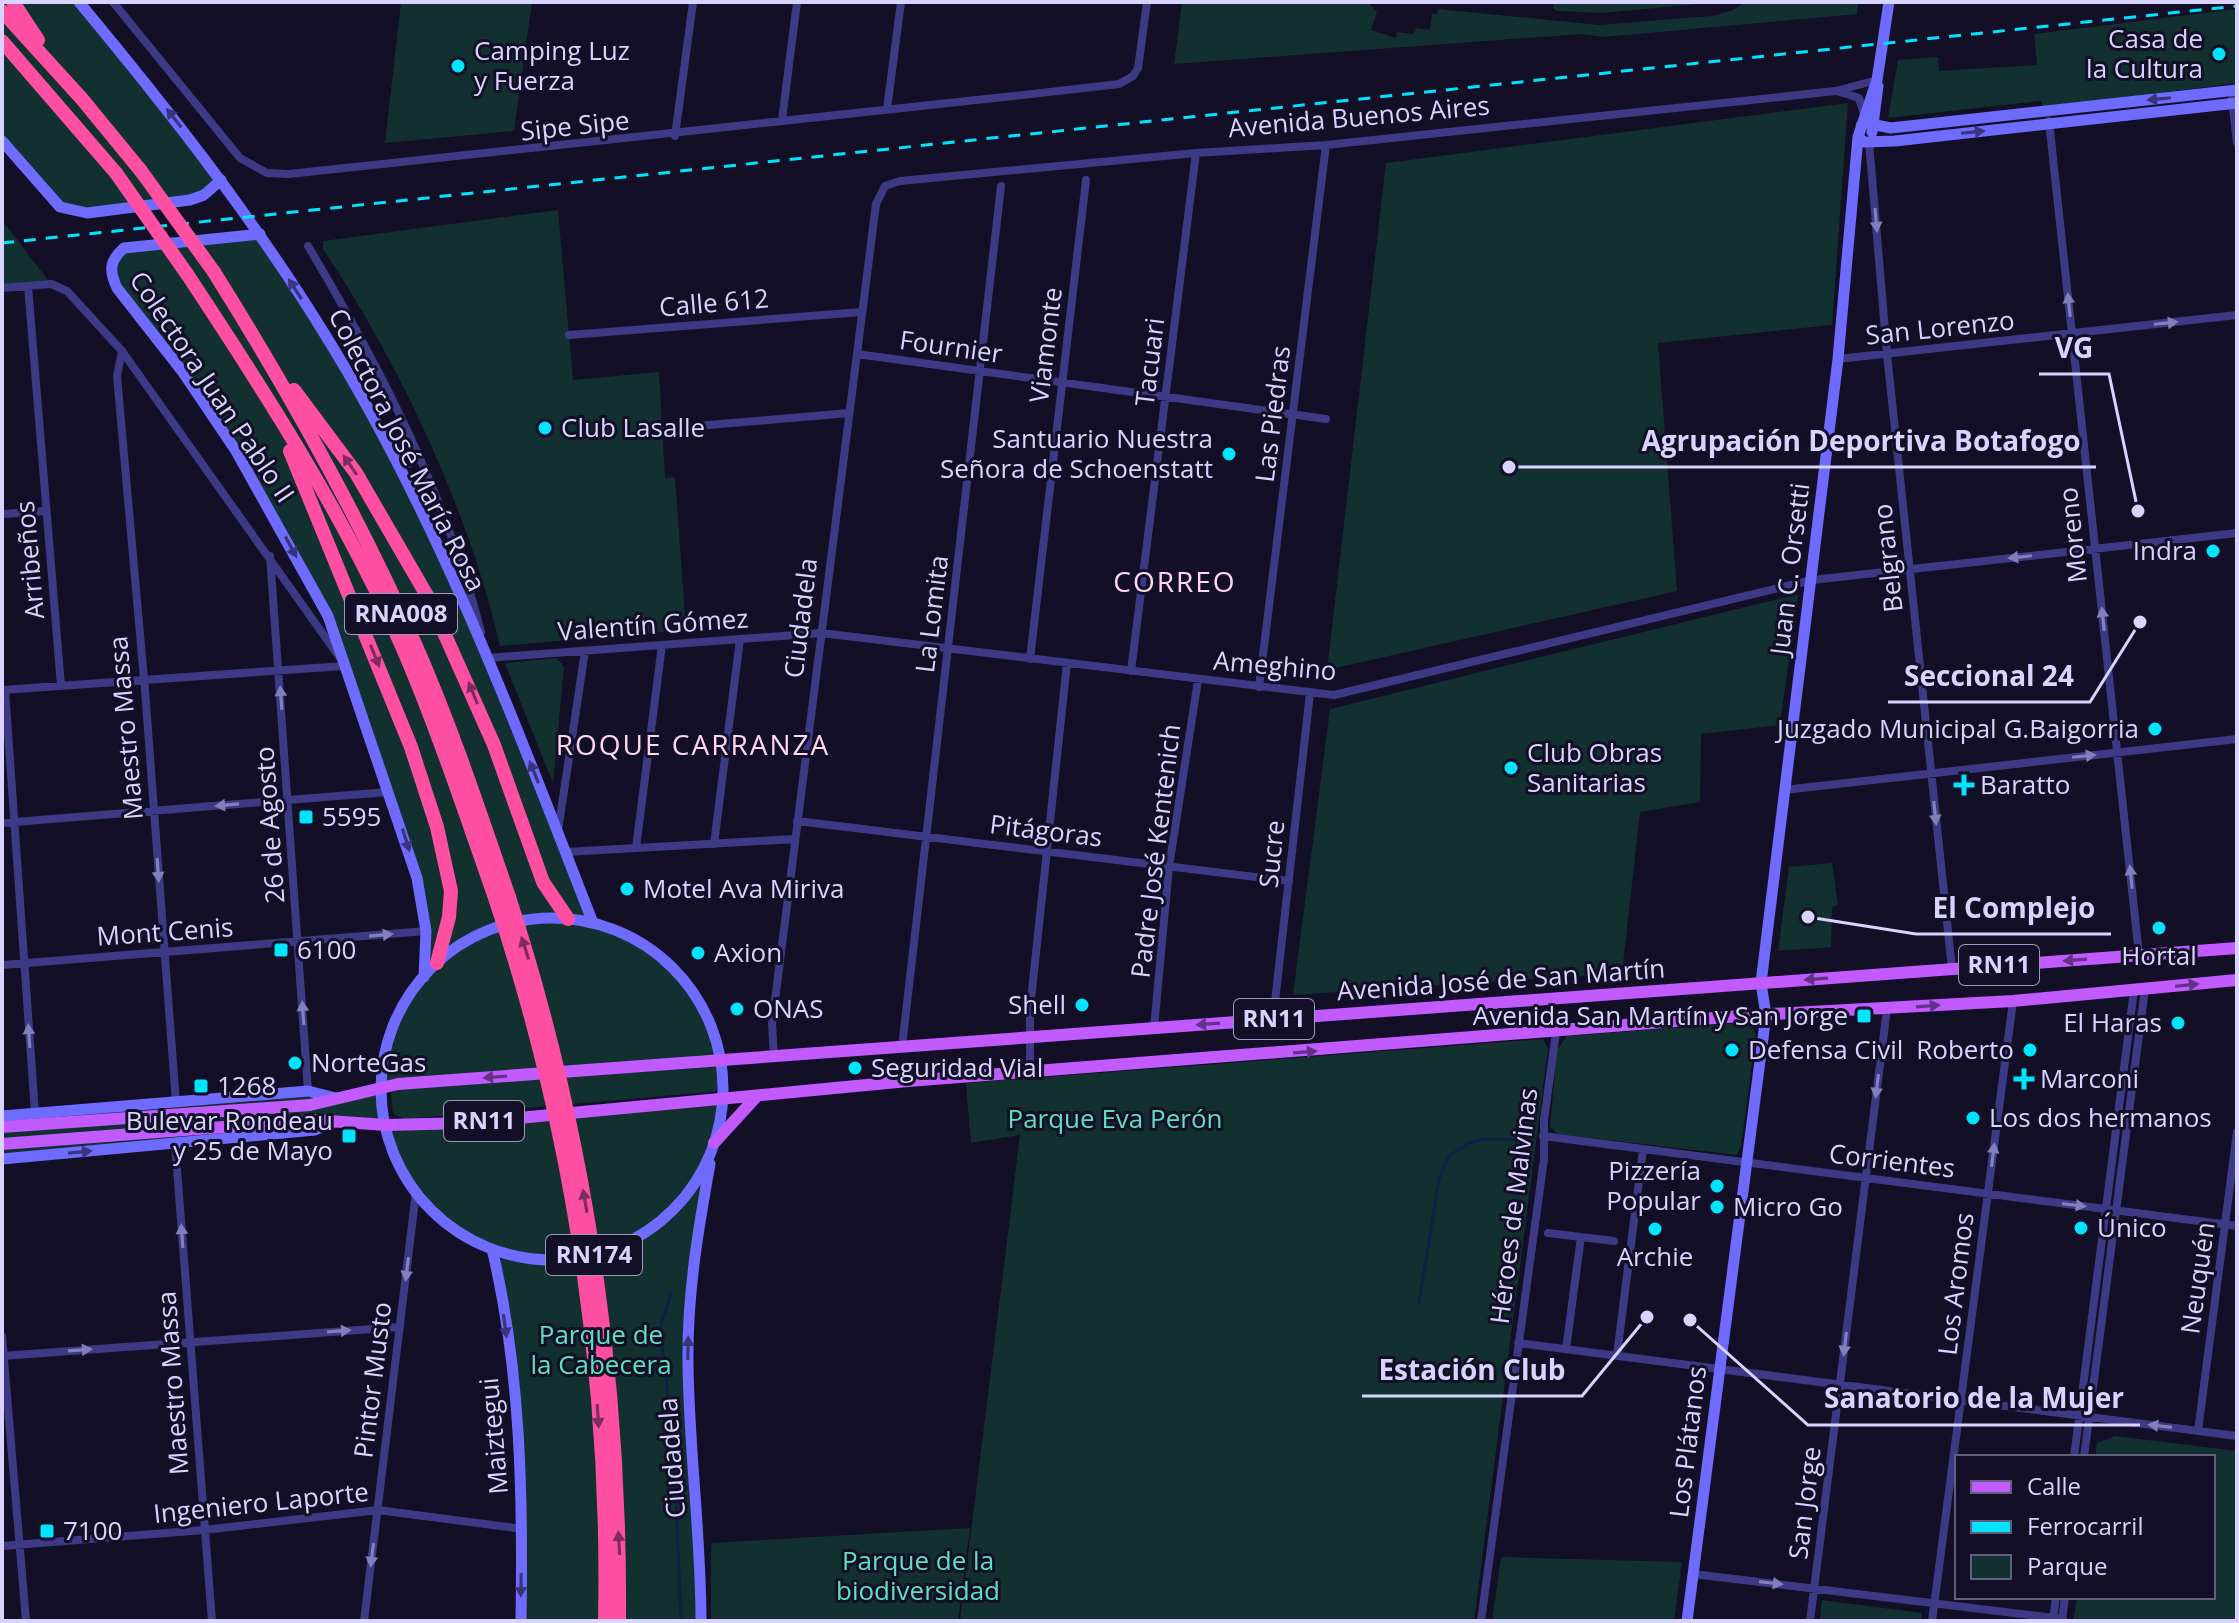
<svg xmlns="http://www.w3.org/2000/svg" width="2239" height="1623" font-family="'Open Sans',sans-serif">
  <rect width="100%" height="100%" fill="#130f26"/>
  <!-- green -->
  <path fill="#12302f" d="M2 2H79L221 180 204 195 87 213 60 207 2 141Z
    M401 2H532L514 131 385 143Z
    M1182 2H1368L1377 12 1371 30 1396 38 1397 32 1414 34 1416 28 1430 30 1432 14H1437L1438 9 1599 25 1711 16 1733 10 1745 2H1858L1857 14 1604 37 1581 34 1174 64Z
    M1555 2H1719L1602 13 1557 11 1553 8Z
    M2237 9V83L2043 108 2041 101 1888 118 1898 60 1938 57 1939 71 2037 65 2034 34Z
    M1848 103 1832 325 1658 343 1677 591 1327 670 1386 163Z
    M558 210 573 380 659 372 665 478 675 477 686 630 500 646C469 511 400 364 323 249V241Z
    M2 220 51 284 2 288Z
    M260 234 326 335 430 533 593 923C662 944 704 992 721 1061L382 1087 385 1125 723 1098 694 1256 689 1306 701 1621H521L517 1431 492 1249C436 1225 403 1183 385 1125L335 1122 2 1159V1116L308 1091 336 1098 381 1086 383 1058 391 1031 424 977 417 878 328 616 236 451 110 272 124 248Z
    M1798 594 1780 725 1701 734 1700 802 1640 812 1622 973 1293 995 1330 709Z
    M557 658 564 667 553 783 505 663Z
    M1832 863 1838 905 1832 907 1831 947 1778 951 1789 867Z
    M1741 1023H1750L1756 1034 1741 1146 1737 1155 1558 1134 1550 1127 1557 1050 1567 1036Z
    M1543 1039 1548 1049 1474 1621H960L1020 1135 971 1143 966 1083Z
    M713 1067 717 1068V1091L709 1092 405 1119 393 1114 391 1093 399 1089Z
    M2115 1436 2237 1451V1621H2073L2077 1597H2213V1457H2095L2097 1443Z
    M970 1528 958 1621H711V1543Z
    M1501 1557 1682 1562 1674 1621H1492Z
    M1822 1600 1922 1613 1921 1621H1820Z"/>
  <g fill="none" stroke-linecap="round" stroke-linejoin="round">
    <!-- stream -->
    <path stroke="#0c2248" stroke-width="3" d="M671 1294 660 1327 674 1449 681 1621
      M1419 1303 1439 1179 1448 1157 1469 1143 1483 1139 1527 1140"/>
    <!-- street -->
    <path stroke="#3d3a85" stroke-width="8" d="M113 2 240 158 267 173 289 174C567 146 843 116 1119 84L1133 76 1138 68 1147 2
      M1837 91 1859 98 1864 114
      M2232 99 2237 143
      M887 109 901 2
      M782 120 797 2
      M2049 121 2139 955
      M675 136 693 2
      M1869 142 1887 354 1952 969
      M308 246C380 367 446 495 481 632
      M28 286 61 686
      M2 288 51 284 67 291 122 351 340 658
      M569 335 862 312
      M122 351 117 376 145 690 176 1103
      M857 354 1326 419
      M1838 359 2237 315
      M662 429 849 413
      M396 463 409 464 420 456
      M2 514 46 511
      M270 556 308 1091
      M486 653 488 658 821 633 1334 695 1812 580 2237 533
      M1030 659 1086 180
      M1131 671 1196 153
      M1259 687 1326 145
      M2 690 343 666
      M5 690 35 1113
      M1784 790 2237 739
      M797 821 1289 881
      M2 823 388 792
      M558 831 585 651
      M714 844 740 639
      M636 848 662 645
      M566 852 795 839
      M2 965 426 931
      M1273 1019 1310 693
      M1154 1028 1169 867 1198 680
      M902 1047 1001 186
      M774 1058 772 1024 876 204 885 186 900 181 1196 153 1326 145 1836 91 1877 80
      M1030 1072V1009L1067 663
      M1543 1136 2237 1226
      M175 1143 212 1621
      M1548 1233 1614 1241
      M2 1336 26 1621
      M1518 1343 2237 1436
      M1566 1349 1581 1237
      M1617 1355 1643 1149
      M2 1356 400 1327
      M2198 1431 2237 1132
      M2074 1457 2134 990
      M2084 1457 2145 989
      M2 1546 204 1530 378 1510 523 1529
      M1693 1574 2063 1619
      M2053 1620 2056 1597
      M364 1621 416 1192
      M1481 1621 1544 1159V1120L1556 1033
      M1810 1621 1887 1009
      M1932 1621 2013 1001
      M2062 1621 2065 1597"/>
    <!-- secondary -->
    <path stroke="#6f6bff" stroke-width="11" d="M79 2C167 108 252 216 324 333 438 516 515 723 593 923
      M1861 126 1865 123 1891 128 2237 90
      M1872 132 1878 86
      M1858 137 1864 142 1895 141 2237 103
      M2 141 60 207 87 213 190 200 204 195 221 180
      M260 234 124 248C109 261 109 271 117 288L182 371 236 451 328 616 417 878 426 931 424 977
      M381 1089a171 171 0 1 1 342 0a171 171 0 1 1-342 0Z
      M2 1116 308 1091 336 1098
      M2 1159 315 1130 334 1122
      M492 1249C521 1369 523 1498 521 1621
      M701 1621C701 1535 689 1450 688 1364 687 1296 698 1230 710 1164
      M1687 1621 1766 1015 1761 983 1838 359 1858 137 1877 80 1889 2"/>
    <!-- primary -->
    <path stroke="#c25bff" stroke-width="12" d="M2 1127 310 1105 398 1084 2237 948
      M714 1143 757 1096
      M2 1144 314 1120 386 1125 467 1123 908 1081 1753 1015 2013 1001 2237 980"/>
    <!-- highway -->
    <path stroke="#ff4fa3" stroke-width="14" d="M13 2 38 40
      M2 11 82 99 141 171
      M2 41 116 173
      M214 272C289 392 359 516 416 646 452 728 480 813 509 897
      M187 274C267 395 346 518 404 651 439 733 467 818 496 901
      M294 390 356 473 429 599 494 745 543 882 568 919
      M290 451 411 747 437 827 451 891 449 917 437 963"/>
    <!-- rail -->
    <path stroke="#00e5ff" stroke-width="3" stroke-dasharray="12 10" stroke-linecap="butt" d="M2 243 2237 6"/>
    <!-- highway-bridge -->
    <path stroke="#ff4fa3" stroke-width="14" d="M141 171 214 272
      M116 173 187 274
      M509 897C585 1131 621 1375 619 1621
      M496 901C573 1132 610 1378 605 1621"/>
  </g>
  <!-- one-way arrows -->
  <defs><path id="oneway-solid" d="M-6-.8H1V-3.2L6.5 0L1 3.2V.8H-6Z" transform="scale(2)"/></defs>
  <g fill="#38347d">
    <use href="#oneway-solid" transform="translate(2159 99) rotate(174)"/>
    <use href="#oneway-solid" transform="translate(174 118) rotate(-128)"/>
    <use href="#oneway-solid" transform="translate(1973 132) rotate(-6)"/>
    <use href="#oneway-solid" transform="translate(295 289) rotate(-123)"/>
    <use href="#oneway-solid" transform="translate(291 547) rotate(62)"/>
    <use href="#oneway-solid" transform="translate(534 772) rotate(-112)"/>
    <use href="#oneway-solid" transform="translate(406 840) rotate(73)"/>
    <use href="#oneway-solid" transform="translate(80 1152) rotate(-5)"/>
    <use href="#oneway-solid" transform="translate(505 1326) rotate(82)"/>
    <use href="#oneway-solid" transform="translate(688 1348) rotate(-89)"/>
    <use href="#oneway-solid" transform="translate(521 1585) rotate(91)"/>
  </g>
  <g fill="#837fbc">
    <use href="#oneway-solid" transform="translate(1876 220) rotate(85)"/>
    <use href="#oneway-solid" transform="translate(2069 305) rotate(-96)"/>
    <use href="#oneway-solid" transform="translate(2166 323) rotate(-6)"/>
    <use href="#oneway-solid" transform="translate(2020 557) rotate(174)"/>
    <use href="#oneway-solid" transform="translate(2103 619) rotate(-96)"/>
    <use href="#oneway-solid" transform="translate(281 698) rotate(-94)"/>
    <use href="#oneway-solid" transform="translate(2084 756) rotate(-6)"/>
    <use href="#oneway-solid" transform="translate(227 805) rotate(175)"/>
    <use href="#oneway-solid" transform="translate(1935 813) rotate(84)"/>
    <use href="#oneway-solid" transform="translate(158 870) rotate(86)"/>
    <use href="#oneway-solid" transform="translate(2131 877) rotate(-96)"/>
    <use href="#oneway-solid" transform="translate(381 935) rotate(-5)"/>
    <use href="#oneway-solid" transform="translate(303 1013) rotate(-94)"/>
    <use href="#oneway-solid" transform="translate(29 1036) rotate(-94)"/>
    <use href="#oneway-solid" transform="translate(1877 1086) rotate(97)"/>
    <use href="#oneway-solid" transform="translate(1993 1155) rotate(-83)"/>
    <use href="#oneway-solid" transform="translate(2074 1205) rotate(7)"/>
    <use href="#oneway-solid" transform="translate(182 1236) rotate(-94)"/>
    <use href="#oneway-solid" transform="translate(407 1269) rotate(97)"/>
    <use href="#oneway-solid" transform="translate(339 1331) rotate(-4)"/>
    <use href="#oneway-solid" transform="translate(1845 1344) rotate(97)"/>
    <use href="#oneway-solid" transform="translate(80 1350) rotate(-4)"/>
    <use href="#oneway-solid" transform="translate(2160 1426) rotate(-173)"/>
    <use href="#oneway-solid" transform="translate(372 1555) rotate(97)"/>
    <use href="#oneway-solid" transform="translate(1771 1583) rotate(7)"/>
  </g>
  <g fill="#7d2c5e">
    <use href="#oneway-solid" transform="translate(350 465) rotate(-125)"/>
    <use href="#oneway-solid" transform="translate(375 656) rotate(68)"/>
    <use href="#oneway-solid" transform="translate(473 693) rotate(-112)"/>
    <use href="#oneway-solid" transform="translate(525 948) rotate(-108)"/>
    <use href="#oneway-solid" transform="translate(585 1201) rotate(-100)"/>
    <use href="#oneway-solid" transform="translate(598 1416) rotate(86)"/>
    <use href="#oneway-solid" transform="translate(619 1543) rotate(-93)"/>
  </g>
  <g fill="#623188">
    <use href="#oneway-solid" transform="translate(2075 960) rotate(176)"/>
    <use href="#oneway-solid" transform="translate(1816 979) rotate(176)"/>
    <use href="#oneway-solid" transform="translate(2187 985) rotate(-6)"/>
    <use href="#oneway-solid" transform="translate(1928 1006) rotate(-4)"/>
    <use href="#oneway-solid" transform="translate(1208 1024) rotate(176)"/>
    <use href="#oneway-solid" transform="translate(1305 1052) rotate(-4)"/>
    <use href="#oneway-solid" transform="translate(495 1077) rotate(176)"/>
  </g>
  <!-- markers -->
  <g fill="#00e5ff" stroke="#130f26" stroke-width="3">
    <circle cx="2219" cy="54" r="8"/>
    <circle cx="458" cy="66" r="8"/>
    <circle cx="545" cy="428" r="8"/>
    <circle cx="1229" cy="454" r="8"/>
    <circle cx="2213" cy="551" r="8"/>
    <circle cx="2155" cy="729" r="8"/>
    <circle cx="1511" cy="768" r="8"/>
    <path d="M1960 773h8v8h8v8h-8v8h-8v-8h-8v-8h8z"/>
    <rect x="298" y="809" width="16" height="16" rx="4"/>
    <circle cx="627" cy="889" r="8"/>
    <circle cx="2159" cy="928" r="8"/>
    <rect x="273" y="942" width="16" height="16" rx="4"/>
    <circle cx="698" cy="953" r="8"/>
    <circle cx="1082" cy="1005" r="8"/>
    <circle cx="737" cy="1009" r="8"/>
    <rect x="1856" y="1008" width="16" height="16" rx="4"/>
    <circle cx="2178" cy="1023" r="8"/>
    <circle cx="1732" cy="1050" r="8"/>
    <circle cx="2030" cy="1050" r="8"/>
    <circle cx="295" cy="1063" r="8"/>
    <circle cx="855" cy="1068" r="8"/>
    <path d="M2020 1067h8v8h8v8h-8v8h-8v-8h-8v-8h8z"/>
    <rect x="193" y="1078" width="16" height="16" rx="4"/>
    <circle cx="1973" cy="1118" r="8"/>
    <rect x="341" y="1128" width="16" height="16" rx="4"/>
    <circle cx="1717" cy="1186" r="8"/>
    <circle cx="1717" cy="1207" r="8"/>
    <circle cx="2081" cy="1228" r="8"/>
    <circle cx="1655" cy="1229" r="8"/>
    <rect x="39" y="1523" width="16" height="16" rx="4"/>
  </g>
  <g text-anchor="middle" stroke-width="6" stroke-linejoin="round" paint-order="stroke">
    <!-- shield labels -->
    <g fill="#130f26" stroke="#9e99be" stroke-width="2">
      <rect x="345" y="594" width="112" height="40" rx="6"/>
      <rect x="1959" y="945" width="80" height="40" rx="6"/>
      <rect x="1234" y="999" width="80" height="40" rx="6"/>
      <rect x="444" y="1101" width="80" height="40" rx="6"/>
      <rect x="546" y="1235" width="96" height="40" rx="6"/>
    </g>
    <g font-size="24" font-weight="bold" fill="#d9d4ff">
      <text x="401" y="622">RNA008</text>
      <text x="1999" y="973">RN11</text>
      <text x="1274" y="1027">RN11</text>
      <text x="484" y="1129">RN11</text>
      <text x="594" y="1263">RN174</text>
    </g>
    <!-- poi labels -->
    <g font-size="26" fill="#d9d4ff" stroke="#130f26" text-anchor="start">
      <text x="2203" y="48" text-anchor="end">Casa de<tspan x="2203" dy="30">la Cultura</tspan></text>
      <text x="474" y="60">Camping Luz<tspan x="474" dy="30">y Fuerza</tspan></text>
      <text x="561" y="437">Club Lasalle</text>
      <text x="1213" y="448" text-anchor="end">Santuario Nuestra<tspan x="1213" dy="30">Señora de Schoenstatt</tspan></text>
      <text x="2197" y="560" text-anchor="end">Indra</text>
      <text x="2139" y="738" text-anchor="end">Juzgado Municipal G.Baigorria</text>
      <text x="1527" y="762">Club Obras<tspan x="1527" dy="30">Sanitarias</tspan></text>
      <text x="1980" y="794">Baratto</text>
      <text x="322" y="826">5595</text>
      <text x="643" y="898">Motel Ava Miriva</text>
      <text x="297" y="959">6100</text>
      <text x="714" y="962">Axion</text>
      <text x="2159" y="965" text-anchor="middle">Hortal</text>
      <text x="1066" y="1014" text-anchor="end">Shell</text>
      <text x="753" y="1018">ONAS</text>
      <text x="1848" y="1025" text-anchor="end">Avenida San Martín y San Jorge</text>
      <text x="2162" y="1032" text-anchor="end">El Haras</text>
      <text x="1748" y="1059">Defensa Civil</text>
      <text x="2014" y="1059" text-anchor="end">Roberto</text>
      <text x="311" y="1072">NorteGas</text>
      <text x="871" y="1077">Seguridad Vial</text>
      <text x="2040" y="1088">Marconi</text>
      <text x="217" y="1095">1268</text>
      <text x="1989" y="1127">Los dos hermanos</text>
      <text x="333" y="1130" text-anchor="end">Bulevar Rondeau<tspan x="333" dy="30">y 25 de Mayo</tspan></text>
      <text x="1701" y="1180" text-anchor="end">Pizzería<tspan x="1701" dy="30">Popular</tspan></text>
      <text x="1733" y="1216">Micro Go</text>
      <text x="2097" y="1237">Único</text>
      <text x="1655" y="1266" text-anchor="middle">Archie</text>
      <text x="63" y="1540">7100</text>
    </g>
    <!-- street labels -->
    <g font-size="26" fill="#d9d4ff" stroke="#130f26">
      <text transform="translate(1359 117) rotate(-5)" y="9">Avenida Buenos Aires</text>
      <text transform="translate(575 126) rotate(-6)" y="9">Sipe Sipe</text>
      <text transform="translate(714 303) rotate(-5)" y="9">Calle 612</text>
      <text transform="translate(1940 328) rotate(-6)" y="9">San Lorenzo</text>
      <text transform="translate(1046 345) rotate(-83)" y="9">Viamonte</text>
      <text transform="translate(951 347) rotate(8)" y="9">Fournier</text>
      <text transform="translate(1150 362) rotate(-83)" y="9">Tacuari</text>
      <text transform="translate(212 387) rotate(56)" y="9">Colectora Juan Pablo II</text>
      <text transform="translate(1273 414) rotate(-83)" y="9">Las Piedras</text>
      <text transform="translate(407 450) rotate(63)" y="9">Colectora José María Rosa</text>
      <text transform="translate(2073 535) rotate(-96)" y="9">Moreno</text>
      <text transform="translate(1888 558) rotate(-96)" y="9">Belgrano</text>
      <text transform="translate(30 560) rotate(-95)" y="9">Arribeños</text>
      <text transform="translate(1790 569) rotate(-83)" y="9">Juan C. Orsetti</text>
      <text transform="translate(932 614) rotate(-83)" y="9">La Lomita</text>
      <text transform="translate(801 618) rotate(-83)" y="9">Ciudadela</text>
      <text transform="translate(653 625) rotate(-4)" y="9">Valentín Gómez</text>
      <text transform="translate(1275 666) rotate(5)" y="9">Ameghino</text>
      <text transform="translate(126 728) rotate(-95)" y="9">Maestro Massa</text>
      <text transform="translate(270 825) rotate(-94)" y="9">26 de Agosto</text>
      <text transform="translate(1046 831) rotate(7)" y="9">Pitágoras</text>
      <text transform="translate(1156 851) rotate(-83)" y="9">Padre José Kentenich</text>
      <text transform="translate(1272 854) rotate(-84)" y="9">Sucre</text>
      <text transform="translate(165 932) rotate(-4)" y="9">Mont Cenis</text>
      <text transform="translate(1501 980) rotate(-4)" y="9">Avenida José de San Martín</text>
      <text transform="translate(1892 1161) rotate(7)" y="9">Corrientes</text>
      <text transform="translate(1514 1206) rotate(-83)" y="9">Héroes de Malvinas</text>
      <text transform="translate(2198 1278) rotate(-82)" y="9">Neuquén</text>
      <text transform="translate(1956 1284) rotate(-83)" y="9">Los Aromos</text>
      <text transform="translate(373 1380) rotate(-83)" y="9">Pintor Musto</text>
      <text transform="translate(173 1383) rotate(-94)" y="9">Maestro Massa</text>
      <text transform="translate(494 1436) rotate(-95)" y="9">Maiztegui</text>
      <text transform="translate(1688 1442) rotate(-83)" y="9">Los Plátanos</text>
      <text transform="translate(672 1458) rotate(-94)" y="9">Ciudadela</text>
      <text transform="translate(261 1503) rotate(-6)" y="9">Ingeniero Laporte</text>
      <text transform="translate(1805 1503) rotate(-83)" y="9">San Jorge</text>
    </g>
    <!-- park labels -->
    <g font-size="26" fill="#5fe0c0" stroke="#130f26">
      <text x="1115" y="1128">Parque Eva Perón</text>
      <text x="601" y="1344">Parque de<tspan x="601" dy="30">la Cabecera</tspan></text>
      <text x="918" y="1570">Parque de la<tspan x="918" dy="30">biodiversidad</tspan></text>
    </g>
    <!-- neighbourhood labels -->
    <g font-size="28" letter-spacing="2" fill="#ffd6f0" stroke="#130f26">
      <text x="1175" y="592">CORREO</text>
      <text x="693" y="755">ROQUE CARRANZA</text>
    </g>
  </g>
  <!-- callouts -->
  <path fill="none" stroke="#d9d4ff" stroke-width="3" d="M2138 511L2109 374H2039M1509 467L1625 467H2096M2140 622L2090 702H1888M1808 917L1916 934H2111M1647 1317L1582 1396H1362M1690 1320L1808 1425H2140"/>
  <g fill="#d9d4ff" stroke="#130f26" stroke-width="3">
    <circle cx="2138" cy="511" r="8"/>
    <circle cx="1509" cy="467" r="8"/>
    <circle cx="2140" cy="622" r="8"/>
    <circle cx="1808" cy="917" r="8"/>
    <circle cx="1647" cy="1317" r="8"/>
    <circle cx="1690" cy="1320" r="8"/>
  </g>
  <g font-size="28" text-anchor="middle" font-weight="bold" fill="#d9d4ff" stroke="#130f26" stroke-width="6" stroke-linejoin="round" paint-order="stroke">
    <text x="2074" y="358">VG</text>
    <text x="1861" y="451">Agrupación Deportiva Botafogo</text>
    <text x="1989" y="686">Seccional 24</text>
    <text x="2014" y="918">El Complejo</text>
    <text x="1472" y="1380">Estación Club</text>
    <text x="1974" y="1408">Sanatorio de la Mujer</text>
  </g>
  <!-- border -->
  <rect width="2239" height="1623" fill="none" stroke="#d9d4ff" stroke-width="8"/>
  <!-- legend -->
  <rect x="1955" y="1455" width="260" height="144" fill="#130f26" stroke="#625e7d" stroke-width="2"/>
  <rect x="1971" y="1481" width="40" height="12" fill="#c25bff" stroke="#625e7d" stroke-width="2"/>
  <text x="2027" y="1495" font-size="24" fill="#d9d4ff">Calle</text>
  <rect x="1971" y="1521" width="40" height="12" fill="#00e5ff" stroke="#625e7d" stroke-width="2"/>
  <text x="2027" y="1535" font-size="24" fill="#d9d4ff">Ferrocarril</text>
  <rect x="1971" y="1555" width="40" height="24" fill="#12302f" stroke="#625e7d" stroke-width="2"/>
  <text x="2027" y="1575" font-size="24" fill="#d9d4ff">Parque</text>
</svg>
